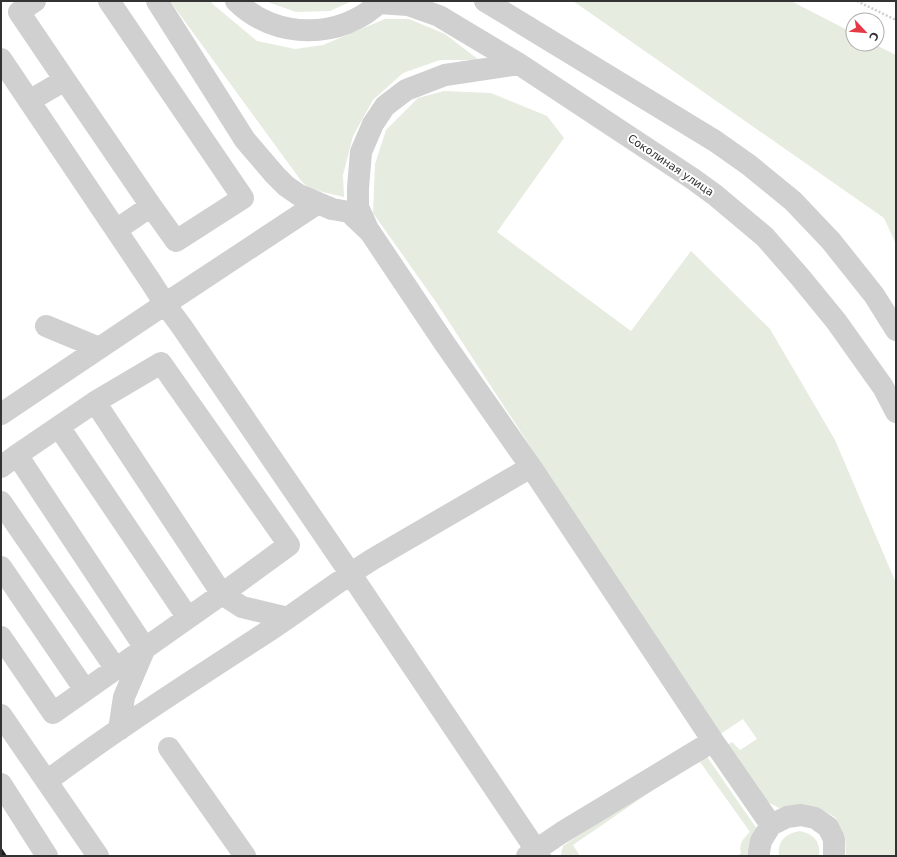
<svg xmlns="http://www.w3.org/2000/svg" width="897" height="857" font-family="'DejaVu Sans',sans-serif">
  <rect width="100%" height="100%" fill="#fff"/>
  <!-- green -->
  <path fill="#e6ecdf" d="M170 1H210L215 6 257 41 295 49 323 45 385 19H409L445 34 479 60H440L403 73 373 100 353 136 343 175 344 197 310 189 302 182Z
    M265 1H352L330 11 296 12Z
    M573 1H791L853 33V44H874L896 55V244L884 218Z
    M444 91 491 93 547 116 564 138 497 232 631 331 691 251 770 329 835 440 896 583V856H846L845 836 835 817 819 808 795 805 779 808 764 800 727 745 732 742 740 750 757 739 743 719 719 735 618 581 436 302 373 213 375 164 386 130 418 98Z
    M703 751 757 829 751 856H737L741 853C738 844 744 838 750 832L698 759 573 845 580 856H562L561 854 563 846Z
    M800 831C814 834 821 842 819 856H779C777 841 786 833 800 831Z"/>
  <!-- building -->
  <path fill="#1a1a1a" d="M1 847 7 856H1Z"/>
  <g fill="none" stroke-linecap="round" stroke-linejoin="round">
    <!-- path -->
    <path stroke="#cdcdcd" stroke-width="2.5" stroke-dasharray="2 2" stroke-linecap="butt" d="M857 1 896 20"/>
    <!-- minor -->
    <path stroke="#d0d0d0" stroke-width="22" d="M35 1 19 12 65 80
      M109 1 243 198 176 241 151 206
      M157 1 245 140 275 175 286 186 299 195 332 209 349 212 370 232 445 344 531 467 713 741 771 825
      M236 1C275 40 342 40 381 1
      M485 1 715 141 749 165 793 201 831 241 874 295 896 330
      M378 3 408 5 439 16 519 64 693 179 715 195 765 237 800 277 836 321 883 387 896 412
      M1 59 151 282 165 304 182 327 350 573 540 856
      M29 101 65 80 151 206 116 230
      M367 227 358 207V188L361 152 373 124 385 106 406 90 445 75 519 64
      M46 326 99 348
      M1 414 165 304 318 203
      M59 427 188 618
      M1 467 17 455
      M1 502 116 669
      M1 567 85 690
      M1 637 53 713 222 594 289 545 161 363 95 402
      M1 715 98 856
      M119 730 124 697 145 648 17 455 95 402 222 594 242 607 288 618
      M169 748 245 856
      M47 781C119 727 195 679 270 630 305 607 338 581 373 559L531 467
      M1 784 47 856
      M527 856 561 833 713 741
      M759 856V852L761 841 771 825 787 817 801 815 815 818 828 827 834 839V856"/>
  </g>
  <g text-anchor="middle" stroke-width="4" stroke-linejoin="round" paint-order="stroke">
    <!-- street labels -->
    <g font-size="11" fill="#333" stroke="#fff">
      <text transform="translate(671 165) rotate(34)" y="4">Соколиная улица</text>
    </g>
  </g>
  <!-- border -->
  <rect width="897" height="857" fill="none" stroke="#333333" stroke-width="4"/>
  <!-- north arrow -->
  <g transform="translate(865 32) rotate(116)"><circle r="19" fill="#ffffff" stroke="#adadad"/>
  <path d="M0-3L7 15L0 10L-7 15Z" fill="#e63946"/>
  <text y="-6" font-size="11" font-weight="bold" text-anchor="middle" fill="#333333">С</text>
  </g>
</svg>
